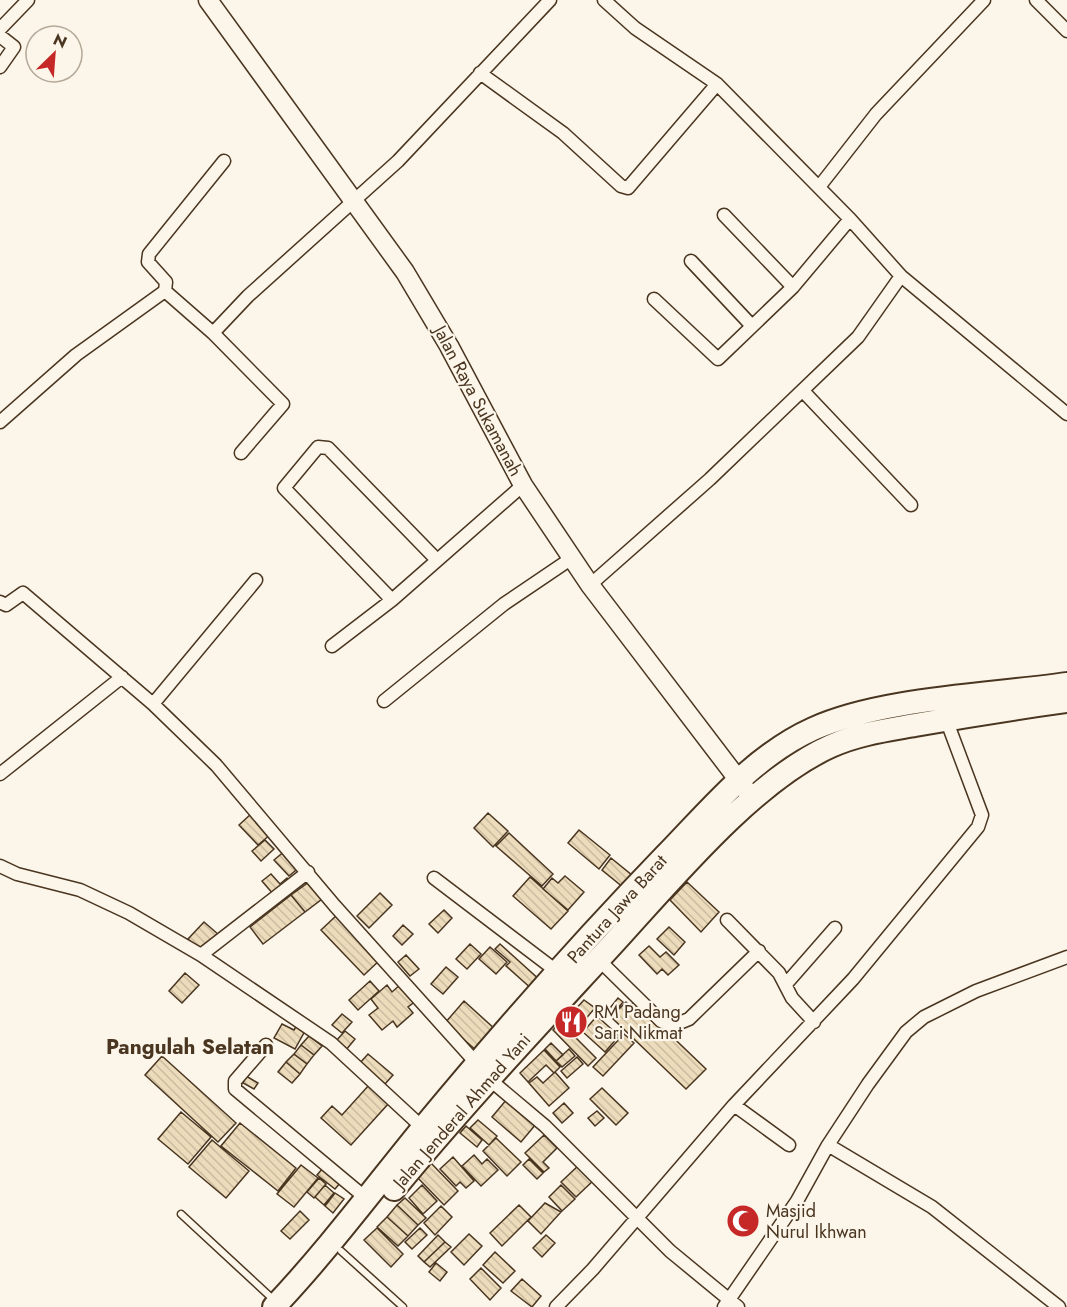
<svg xmlns="http://www.w3.org/2000/svg" width="1067" height="1307" font-family="Jost,sans-serif">
  <defs>
    <pattern id="building-back-hatch" width="6" height="6" patternUnits="userSpaceOnUse" patternTransform="scale(1.5)"><rect width="6" height="6" fill="#ecdcbc"/><path d="M-1 5l2 2M0 0l6 6M5-1l2 2" fill="none" stroke="#ccbda1"/></pattern>
  </defs>
  <rect width="100%" height="100%" fill="#fbf6e9"/>
  <!-- building -->
  <path fill="url(#building-back-hatch)" stroke="#4a3520" stroke-width="1.5" d="M252 813 271 834 258 845 239 825Z
    M488 813 508 831 493 847 474 828Z
    M579 830 610 855 599 869 568 843Z
    M509 833 553 874 542 886 496 846Z
    M265 840 274 849 261 861 252 851Z
    M286 850 301 866 289 876 274 860Z
    M611 858 633 876 624 888 602 870Z
    M271 874 280 884 287 878 290 882 274 895 262 881Z
    M565 876 584 892 568 910 543 889 552 878 558 883Z
    M530 877 568 911 551 929 513 896Z
    M309 882 322 899 305 912 291 895Z
    M687 882 719 912 701 932 670 900Z
    M380 893 392 905 369 928 357 916Z
    M291 895 305 912 263 944 250 927Z
    M444 910 452 918 438 933 429 924Z
    M338 914 381 959 364 975 321 930Z
    M204 922 219 935 203 953 188 939Z
    M403 925 413 934 402 945 393 936Z
    M669 927 685 942 674 955 657 939Z
    M470 944 481 954 467 969 456 959Z
    M500 944 541 981 533 990 506 966 510 962 495 949Z
    M649 946 660 957 666 952 679 965 668 975 662 969 657 974 639 955Z
    M490 947 507 962 496 974 479 959Z
    M406 955 419 969 410 976 398 962Z
    M446 967 458 977 443 994 431 984Z
    M185 973 199 985 182 1003 169 991Z
    M370 981 379 991 358 1010 349 1000Z
    M401 984 416 1001 408 1007 413 1013 397 1027 393 1021 382 1030 369 1015 378 1008 371 999 387 985 392 992Z
    M618 998 623 1002 611 1017 606 1013Z
    M584 1000 595 1008 583 1022 572 1013Z
    M464 1001 496 1030 477 1051 445 1023Z
    M635 1001 706 1069 686 1089 611 1017 626 1002 630 1006Z
    M342 1014 352 1022 342 1033 332 1025Z
    M597 1016 619 1036 605 1052 583 1032Z
    M560 1022 596 1058 588 1066 553 1030Z
    M282 1024 294 1030 297 1025 306 1029 295 1049 274 1038Z
    M345 1031 355 1039 346 1050 336 1041Z
    M624 1034 634 1043 603 1076 593 1067Z
    M309 1036 322 1046 314 1055 301 1045Z
    M551 1043 563 1055 556 1061 545 1049Z
    M301 1045 314 1055 307 1064 294 1054Z
    M569 1049 575 1056 562 1067 556 1061Z
    M544 1050 560 1067 554 1073 546 1065 528 1082 520 1073Z
    M294 1054 307 1064 300 1074 286 1062Z
    M368 1054 393 1075 385 1084 360 1063Z
    M162 1056 236 1123 218 1142 145 1075Z
    M577 1057 583 1064 567 1078 561 1071Z
    M286 1062 300 1074 292 1083 278 1072Z
    M555 1072 569 1088 549 1106 529 1083 537 1077 543 1083Z
    M246 1076 258 1083 254 1089 243 1083Z
    M369 1085 389 1103 351 1145 321 1118 332 1106 342 1115Z
    M602 1088 628 1113 616 1125 590 1099Z
    M507 1099 536 1124 521 1142 492 1117Z
    M564 1103 573 1113 562 1123 553 1113Z
    M597 1111 604 1118 595 1126 588 1118Z
    M181 1112 211 1137 188 1164 158 1139Z
    M478 1120 497 1136 489 1145 470 1128Z
    M240 1123 296 1168 278 1191 221 1146Z
    M466 1126 482 1140 477 1147 460 1133Z
    M544 1135 557 1148 543 1162 549 1168 544 1172 525 1153Z
    M496 1138 521 1162 507 1176 483 1151Z
    M212 1140 249 1171 226 1198 189 1167Z
    M474 1155 482 1164 487 1159 498 1170 481 1186 462 1166Z
    M453 1157 474 1181 466 1188 460 1182 456 1186 440 1169Z
    M529 1159 543 1173 537 1179 523 1165Z
    M430 1162 458 1191 444 1205 416 1176Z
    M580 1164 595 1179 576 1197 561 1182Z
    M301 1165 318 1178 294 1207 277 1194Z
    M323 1168 341 1182 335 1189 317 1175Z
    M319 1178 326 1184 314 1198 307 1192Z
    M325 1185 334 1193 324 1205 315 1197Z
    M422 1185 437 1201 423 1214 409 1198Z
    M561 1185 575 1199 562 1211 549 1197Z
    M335 1193 344 1199 333 1213 325 1206Z
    M405 1198 426 1218 418 1225 397 1205Z
    M545 1203 561 1212 541 1234 528 1221Z
    M397 1205 418 1225 408 1236 387 1217Z
    M519 1205 531 1217 502 1246 490 1233Z
    M441 1206 452 1217 435 1235 424 1223Z
    M300 1211 309 1220 290 1239 281 1231Z
    M387 1217 408 1236 398 1246 377 1227Z
    M377 1228 403 1254 391 1267 364 1240Z
    M420 1228 427 1235 412 1249 405 1242Z
    M469 1234 482 1246 464 1265 451 1252Z
    M438 1235 445 1242 424 1262 418 1256Z
    M546 1235 555 1243 542 1257 533 1248Z
    M445 1242 451 1247 430 1267 424 1262Z
    M495 1252 515 1271 503 1283 483 1265Z
    M436 1263 447 1272 440 1281 429 1272Z
    M481 1268 501 1288 490 1300 470 1279Z
    M522 1279 541 1296 532 1307 511 1291Z"/>
  <g fill="none" stroke-linecap="round" stroke-linejoin="round">
    <defs>
      <path id="lane" d="M181 1214 275 1301
        M341 1251 403 1307"/>
      <path id="street" d="M604 0 635 28 717 84 850 219 901 276 1067 414
        M1036 0 1067 31
        M0 29 28 0
        M0 36 14 47 0 67
        M480 73 563 133 621 186 628 188 717 84
        M819 187 876 114 984 0
        M724 215 793 287
        M691 261 752 326
        M165 291 166 282 148 262 149 254 224 161
        M654 299 718 359 793 287 850 219
        M213 333 283 404 241 453
        M803 391 911 505
        M0 422 76 355 165 291 213 333 248 296 398 161 550 0
        M590 585 710 479 858 337 901 276
        M392 600 284 488 318 447 328 448 437 560
        M0 602 6 605 23 593 153 704 216 765 335 906 478 1065
        M332 646 392 600 523 485
        M384 701 504 604 572 558
        M153 704 256 580
        M0 774 122 677
        M0 866 17 874 80 890 129 913 201 955 331 1043 423 1128
        M434 878 559 973
        M727 920 779 973 792 998 814 1022
        M201 955 308 872
        M599 960 661 1021 672 1026 689 1019 759 951
        M786 984 835 928
        M266 1045 235 1081V1089L367 1199
        M489 1079 545 1126 670 1251 738 1307
        M734 1105 789 1145
        M828 1145 932 1207 1059 1307
        M556 1307 593 1269 734 1105 853 979 978 827 982 815 946 719
        M724 1307 797 1201 828 1145 868 1084 906 1032 924 1017 976 991 1067 957"/>
      <path id="secondary" d="M208 0 405 272 449 346 523 485 590 585 753 799"/>
      <path id="highway" d="M394 1189C459 1110 529 1035 599 959 662 892 748 783 831 746 857 734 887 730 915 725 965 716 1016 708 1067 701
        M274 1307C327 1251 374 1188 423 1128 500 1035 581 943 665 856 710 810 753 756 813 729 881 698 991 695 1067 684"/>
    </defs>
    <!-- lane casing -->
    <use href="#lane" stroke="#4a3520" stroke-width="9"/>
    <!-- street casing -->
    <use href="#street" stroke="#4a3520" stroke-width="15"/>
    <!-- secondary casing -->
    <use href="#secondary" stroke="#4a3520" stroke-width="21"/>
    <!-- highway casing -->
    <use href="#highway" stroke="#4a3520" stroke-width="26"/>
    <!-- lane -->
    <use href="#lane" stroke="#fbf6e9" stroke-width="6"/>
    <!-- street -->
    <use href="#street" stroke="#fbf6e9" stroke-width="12"/>
    <!-- secondary -->
    <use href="#secondary" stroke="#fbf6e9" stroke-width="18"/>
    <!-- highway -->
    <use href="#highway" stroke="#fbf6e9" stroke-width="22"/>
  </g>
  <!-- icons -->
  <defs>
    <symbol id="restaurant-disc" viewBox="-11 -11 22 22"><circle r="9.5" fill="#c62828" stroke="#fbf6e9"/><path d="M-5-6h1v4h1v-4h1v4h1v-4h1v5L-1.5 .5V6h-2V.5L-5-1ZM5-6V6H3V1.5H1.5Q1.5-4 5-6Z" fill="#fff"/></symbol>
    <symbol id="mosque-disc" viewBox="-11 -11 22 22"><circle r="9.5" fill="#c62828" stroke="#fbf6e9"/><path d="M3.5-4.9A6 6 0 1 0 3.5 4.9A5 5 0 1 1 3.5-4.9Z" fill="#fff"/></symbol>
  </defs>
  <g fill-rule="evenodd">
    <use href="#restaurant-disc" x="552" y="1003" width="38" height="38"/>
    <use href="#mosque-disc" x="724" y="1202" width="38" height="38"/>
  </g>
  <g text-anchor="middle" stroke-width="4.5" stroke-linejoin="round" paint-order="stroke">
    <!-- street labels -->
    <g font-size="18" fill="#4a3520" stroke="#fbf6e9">
      <text transform="translate(478 401) rotate(62)" y="6">Jalan Raya Sukamanah</text>
      <text transform="translate(617 909) rotate(-48)" y="6">Pantura Jawa Barat</text>
      <text transform="translate(462 1111) rotate(-49)" y="6">Jalan Jenderal Ahmad Yani</text>
    </g>
    <!-- poi labels -->
    <g font-size="18" fill="#4a3520" stroke="#fbf6e9" text-anchor="start">
      <text x="594" y="1018">RM Padang<tspan x="594" dy="21">Sari Nikmat</tspan></text>
      <text x="766" y="1217">Masjid<tspan x="766" dy="21">Nurul Ikhwan</tspan></text>
    </g>
    <!-- quarter labels -->
    <g font-size="21" font-weight="bold" fill="#4a3520" stroke="#fbf6e9">
      <text x="190" y="1054">Pangulah Selatan</text>
    </g>
  </g>
  <!-- north arrow -->
  <g transform="translate(54 54) rotate(25)"><circle r="28" fill="#fbf6e9" stroke="#b4a999" stroke-width="1.5"/>
  <path d="M0-4.5L10 22L0 15L-10 22Z" fill="#c62828"/>
  <text y="-9" font-size="16" font-weight="bold" text-anchor="middle" fill="#4a3520">N</text>
  </g>
</svg>
